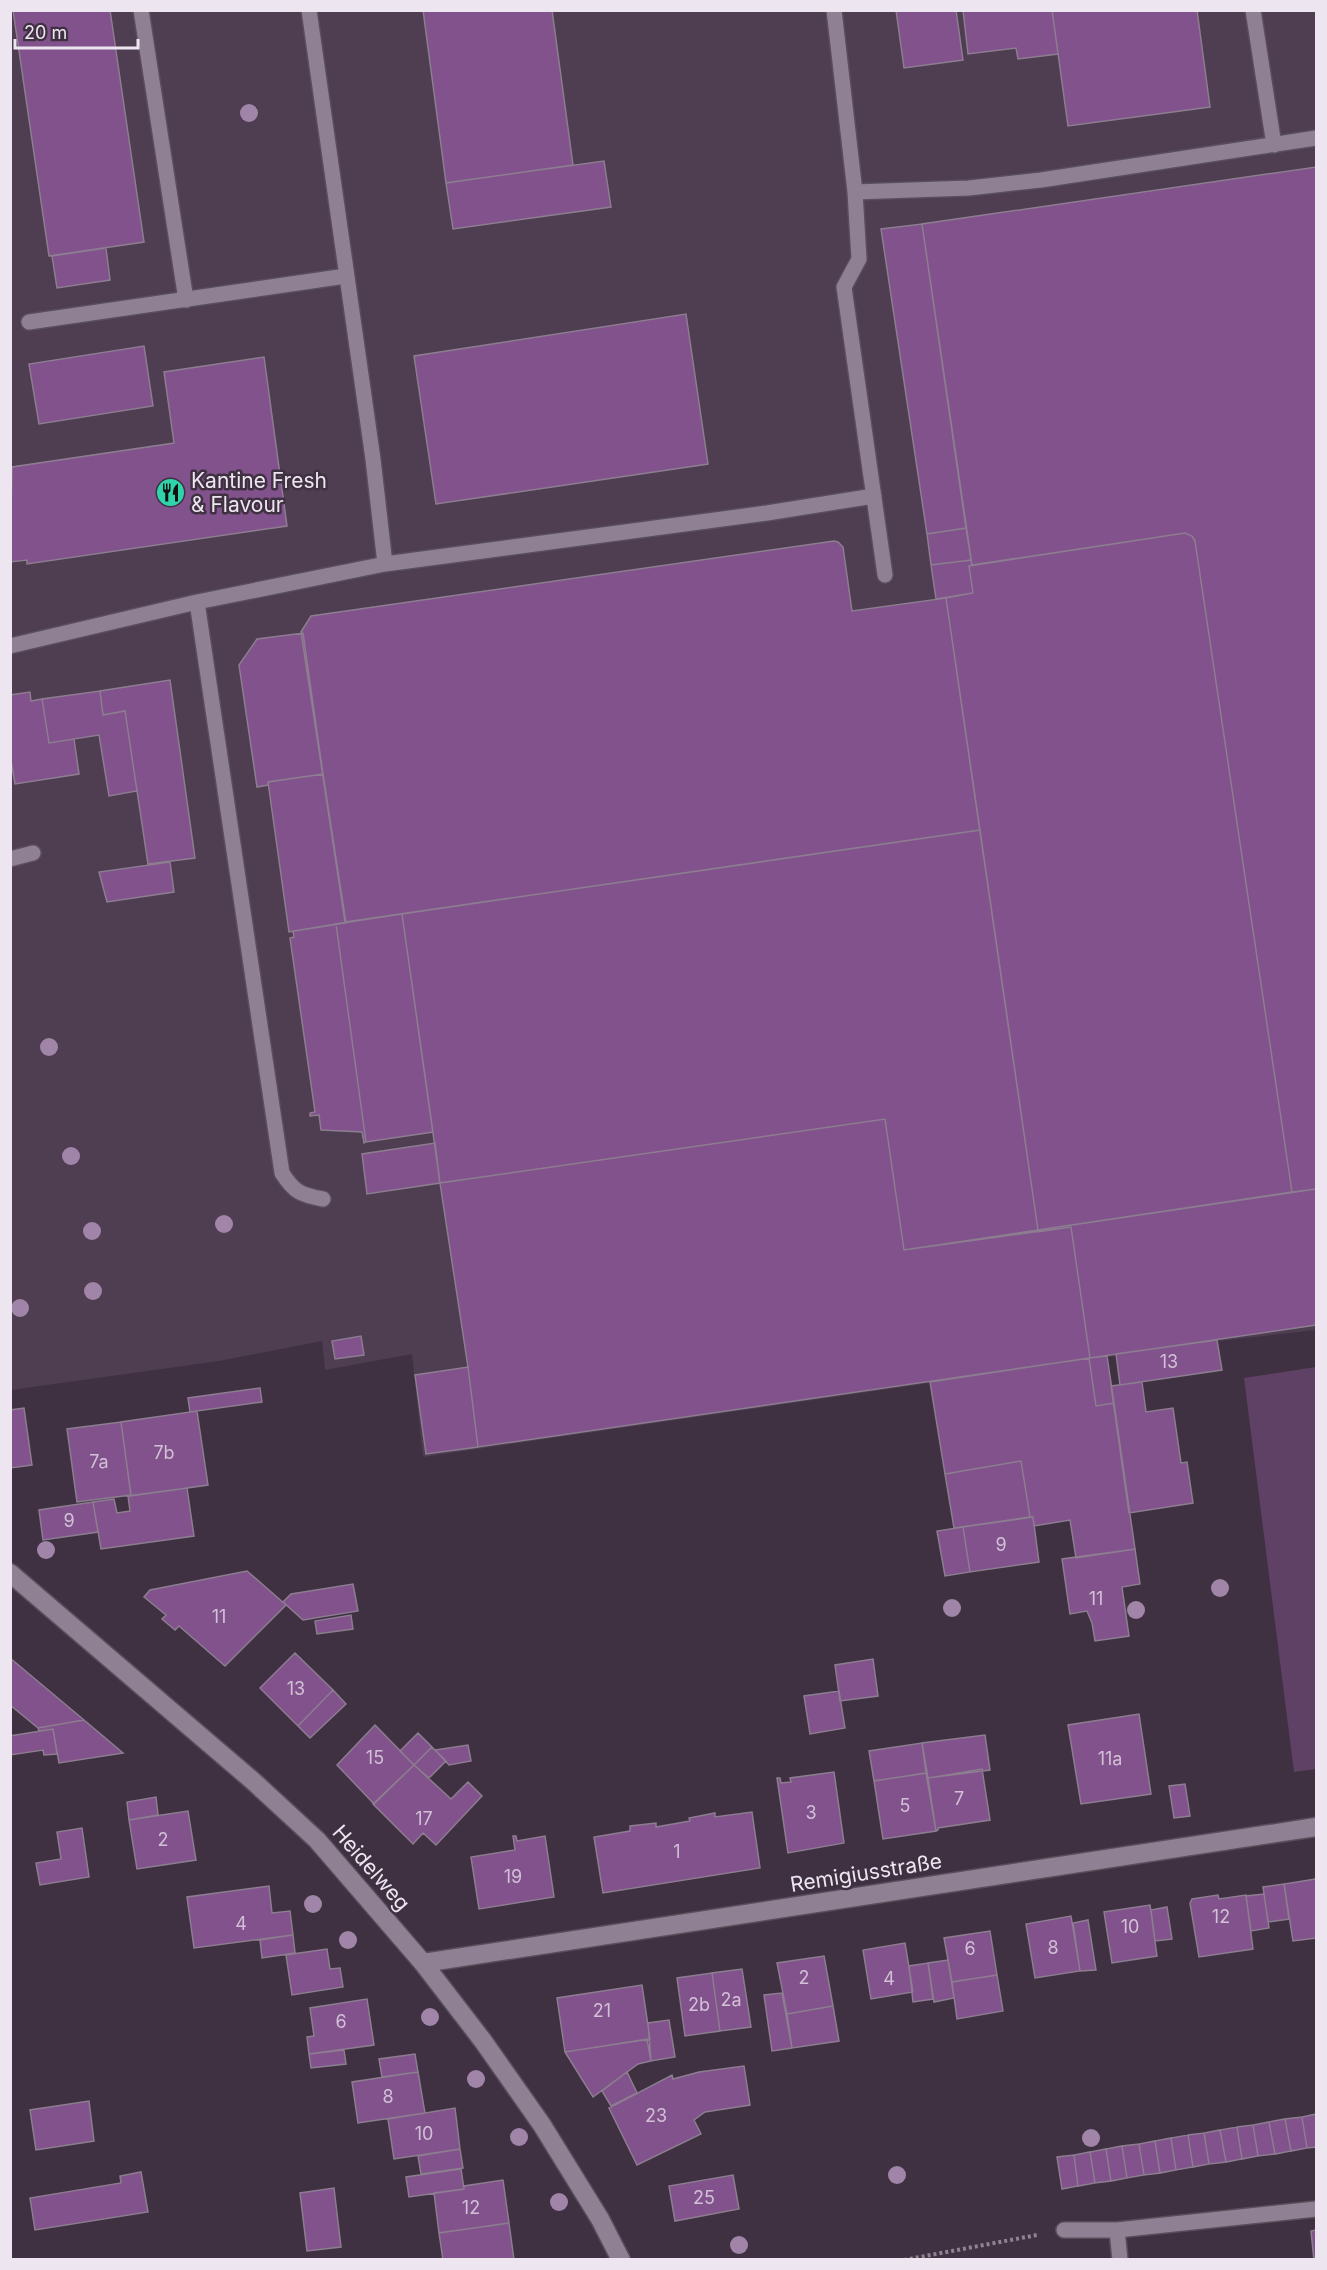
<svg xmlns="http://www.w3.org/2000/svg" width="1327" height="2270" font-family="Inter,sans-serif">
  <rect width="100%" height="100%" fill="#3f3142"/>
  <!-- built -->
  <path fill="#4f3d52" d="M10 11H1316V1330L1219 1341 423 1457 412 1354 325 1370 322 1341 219 1361 11 1390Z"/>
  <!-- green -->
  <path fill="#5f4166" d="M1316 1367V1769L1294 1772 1244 1378Z"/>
  <!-- building -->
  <path fill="#81528b" stroke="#8d7d90" stroke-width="1.5" d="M13 10H110L144 242 49 256Z
    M423 10H552L573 165 446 183Z
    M896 10H956L963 60 904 68Z
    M963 10H1052L1058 54 1018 59 1016 48 968 54Z
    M1052 10H1197L1210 107 1068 126Z
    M604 161 611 207 453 229 446 183Z
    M1316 167V1189L1292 1192 1195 541 1192 536 1185 533 972 565 922 224Z
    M922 224 966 528 927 534 881 229Z
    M106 248 110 280 57 288 52 256Z
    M686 314 708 464 436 504 414 356Z
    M144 346 153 406 39 424 29 364Z
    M264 357 287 526 27 564V560L10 562 12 467 174 443 164 372Z
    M966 528 971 560 931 565 927 534Z
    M1185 533 1192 536 1195 541 1292 1192 1038 1230 946 598 973 593 969 566Z
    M834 541 838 542 843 547 852 611 946 598 980 830 345 922 301 632 311 616Z
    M971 560 972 565 969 566 973 593 936 599 931 565Z
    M303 633 323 774 268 782V785L257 787 239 665 257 639Z
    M170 680 195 858 148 864 125 711 103 715 100 691Z
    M100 691 103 715 125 711 137 791 109 796 99 735 49 743 42 699Z
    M30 692 31 701 42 699 49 743 74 739 79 774 15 784 10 755V695Z
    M323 774 346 923 289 932 268 782Z
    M980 830 1038 1230 904 1250 885 1119 440 1183 402 914Z
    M170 862 174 892 107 902 99 872Z
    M402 914 433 1132 366 1142 336 924Z
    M336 924 366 1142 364 1143 362 1132 321 1130 319 1115 310 1116V1113L315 1112 290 938 294 937 293 931Z
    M885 1119 904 1250 1071 1227 1090 1358 478 1447 468 1367 440 1183Z
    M435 1143 440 1183 367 1194 362 1154Z
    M1316 1189V1325L1090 1358 1071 1227 1038 1232V1230Z
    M361 1336 364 1355 335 1359 332 1341Z
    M1217 1340 1222 1370 1120 1385 1116 1354Z
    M1107 1356 1114 1403 1096 1406 1089 1358Z
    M1089 1358 1096 1406 1114 1403 1135 1549 1076 1558 1070 1520 1034 1526 1033 1517H1030L1021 1461 945 1474 930 1382Z
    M468 1367 478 1447 426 1454 415 1375Z
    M1142 1382 1146 1412 1173 1408 1181 1463 1187 1462 1193 1503 1129 1513 1111 1386Z
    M260 1388 262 1402 190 1412 188 1398Z
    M24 1408 32 1465 10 1468V1410Z
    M197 1411 208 1485 131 1496 121 1422Z
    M121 1422 131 1495 77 1502 67 1429Z
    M1021 1461 1030 1517 954 1528 945 1474Z
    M187 1488 194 1536 101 1549 93 1502 114 1499 117 1513 130 1511 128 1496Z
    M93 1502 98 1532 43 1540 39 1510Z
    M1033 1517 1039 1562 970 1572 963 1527Z
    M963 1527 970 1572 945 1576 937 1531Z
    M1135 1549 1140 1584 1122 1587 1129 1636 1095 1641 1092 1623 1087 1611 1070 1614 1062 1559Z
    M247 1571 286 1605 225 1666 179 1626 175 1630 162 1619 166 1615 144 1597 150 1590Z
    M353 1584 358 1611 303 1620 283 1602 291 1594Z
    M351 1615 353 1629 317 1634 315 1621Z
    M295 1653 333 1690 298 1726 260 1688Z
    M10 1658 84 1720 38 1728 10 1705Z
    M873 1659 878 1696 840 1701 835 1665Z
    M333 1690 346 1704 310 1738 298 1726Z
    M839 1691 845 1728 810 1734 804 1696Z
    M1139 1714 1151 1794 1081 1804 1068 1725Z
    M84 1720 123 1753 59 1763 53 1729 39 1731 38 1728Z
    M375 1725 414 1765 374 1804 337 1765Z
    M53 1729 57 1754 44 1755 43 1750 10 1755V1736Z
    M418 1733 432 1747 414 1765 400 1751Z
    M985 1735 990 1770 928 1778 922 1743Z
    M922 1743 926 1773 874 1781 869 1751Z
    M468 1745 471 1761 449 1765 435 1750Z
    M432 1747 446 1761 429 1778 414 1765Z
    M414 1765 451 1799 468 1782 482 1796 436 1845 423 1833 413 1844 373 1804Z
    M982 1769 990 1820 938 1828V1830L936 1831 928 1778Z
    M834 1772 844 1843 788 1853 777 1778H780L781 1783 791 1782 790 1778Z
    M926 1773 936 1831 883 1839 874 1781Z
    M1185 1784 1190 1816 1174 1818 1169 1786Z
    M156 1797 158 1815 129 1820 127 1802Z
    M188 1811 196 1860 137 1869 129 1820Z
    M752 1812 760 1868 603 1893 594 1837 630 1831V1826L656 1823V1827L690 1821 689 1818 715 1813V1817Z
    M82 1828 89 1877 40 1885 36 1863 61 1859 57 1832Z
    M513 1836H516L517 1841 545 1836 554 1897 479 1909 471 1857 515 1850Z
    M1316 1879V1938L1293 1941 1284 1884Z
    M1284 1884 1289 1919 1268 1922 1263 1887Z
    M269 1886 272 1913 290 1911 293 1935 194 1948 187 1897Z
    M1264 1894 1269 1928 1251 1931 1246 1896Z
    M1218 1895 1219 1899 1246 1895 1253 1949 1199 1957 1190 1903 1192 1899Z
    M1150 1905 1157 1956 1112 1963 1104 1912Z
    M1167 1907 1172 1939 1155 1941 1151 1910Z
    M1071 1916 1080 1971 1035 1978 1026 1924Z
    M1088 1920 1096 1970 1080 1971 1073 1923Z
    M990 1931 997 1975 952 1982 944 1938Z
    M293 1935 295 1953 262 1958 260 1940Z
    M905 1943 913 1992 871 1999 863 1950Z
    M327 1949 330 1969 340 1968 343 1987 292 1995 286 1955Z
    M824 1956 833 2006 787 2014 777 1963Z
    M948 1960 954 1998 934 2002 928 1963Z
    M928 1963 933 1999 913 2002 909 1966Z
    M742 1969 751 2027 720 2031 712 1973Z
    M712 1973 720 2031 685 2036 677 1978Z
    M997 1975 1003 2011 957 2019 952 1982Z
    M642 1985 650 2039 565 2052 557 1998Z
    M782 1993 792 2048 772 2051 764 1995Z
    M367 1999 374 2045 309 2054 307 2037 314 2036 310 2008Z
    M833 2006 839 2041 792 2048 787 2014Z
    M669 2020 675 2057 651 2061 648 2023Z
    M647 2039 651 2061 638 2064 593 2097 565 2052Z
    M344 2050 346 2064 311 2068 309 2054Z
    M415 2054 418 2072 382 2077 379 2059Z
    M744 2066 750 2105 705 2112 694 2120 701 2134 637 2165 609 2108 672 2075 673 2079 699 2072Z
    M418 2072 425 2113 358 2123 352 2082Z
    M627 2072 637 2093 611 2106 602 2091Z
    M89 2101 94 2141 36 2150 30 2110Z
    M455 2108 460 2149 394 2159 388 2119Z
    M1316 2114V2147L1307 2148 1302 2117Z
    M1302 2117 1307 2148 1291 2151 1285 2119Z
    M1285 2119 1291 2151 1275 2154 1269 2122Z
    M1269 2122 1275 2154 1258 2156 1253 2125Z
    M1253 2125 1258 2156 1242 2159 1237 2127Z
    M1237 2127 1242 2159 1226 2162 1220 2130Z
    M1220 2130 1226 2162 1209 2164 1204 2133Z
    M1204 2133 1209 2164 1193 2167 1188 2135Z
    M1188 2135 1193 2167 1176 2170 1171 2138Z
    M1171 2138 1176 2170 1160 2173 1155 2141Z
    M1155 2141 1160 2173 1144 2175 1139 2144Z
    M1139 2144 1144 2175 1127 2178 1122 2146Z
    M1122 2146 1127 2178 1111 2181 1106 2149Z
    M460 2149 463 2168 421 2174 418 2156Z
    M1106 2149 1111 2181 1095 2183 1090 2152Z
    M1090 2152 1095 2183 1078 2186 1074 2155Z
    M1074 2155 1078 2186 1062 2189 1057 2157Z
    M461 2169 464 2189 409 2197 406 2177Z
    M141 2172 148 2212 35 2230 30 2198 121 2183 120 2176Z
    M733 2175 739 2209 675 2221 669 2186Z
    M503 2180 509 2223 439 2233 434 2193 464 2189V2186Z
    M334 2188 341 2247 307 2251 300 2193Z
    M509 2223 514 2260H443L439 2233Z
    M1316 2230V2260H1314L1311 2231Z"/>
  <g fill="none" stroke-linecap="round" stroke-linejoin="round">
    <defs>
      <path id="lane" d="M141 10 186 300
        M309 10 373 459 385 564
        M834 10 855 192
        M1253 10 1274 145
        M29 322 346 276
        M885 575 844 287 859 259 855 192 969 188 1041 180 1316 138
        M197 602 282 1173C294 1192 301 1195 323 1199
        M10 646 197 602 385 564 767 513 874 496
        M10 859 33 853
        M1064 2230H1117
        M1120 2260 1117 2230 1316 2209"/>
      <path id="street" d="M10 1573 253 1781 317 1840 423 1963 483 2041 542 2125 600 2219 621 2260
        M423 1963 1316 1827"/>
    </defs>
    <!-- lane casing -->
    <use href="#lane" stroke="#594e5c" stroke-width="18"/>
    <!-- street casing -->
    <use href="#street" stroke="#594e5c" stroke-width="21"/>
    <!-- path -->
    <path stroke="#8f8391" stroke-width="4" stroke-dasharray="3 3" stroke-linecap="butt" d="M904 2260 1037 2235"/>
    <!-- lane -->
    <use href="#lane" stroke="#908093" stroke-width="15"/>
    <!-- street -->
    <use href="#street" stroke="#908093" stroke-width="18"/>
  </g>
  <!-- trees -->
  <g fill="#a185a8">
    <circle cx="249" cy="113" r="9"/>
    <circle cx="49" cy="1047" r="9"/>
    <circle cx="71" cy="1156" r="9"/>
    <circle cx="224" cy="1224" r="9"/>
    <circle cx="92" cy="1231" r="9"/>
    <circle cx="93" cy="1291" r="9"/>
    <circle cx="20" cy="1308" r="9"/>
    <circle cx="46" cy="1550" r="9"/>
    <circle cx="1220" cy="1588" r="9"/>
    <circle cx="952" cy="1608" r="9"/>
    <circle cx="1136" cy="1610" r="9"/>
    <circle cx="313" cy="1904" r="9"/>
    <circle cx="348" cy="1940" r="9"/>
    <circle cx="430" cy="2017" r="9"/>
    <circle cx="476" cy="2079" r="9"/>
    <circle cx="519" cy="2137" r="9"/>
    <circle cx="1091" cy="2138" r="9"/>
    <circle cx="897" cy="2175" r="9"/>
    <circle cx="559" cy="2202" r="9"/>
    <circle cx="739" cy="2245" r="9"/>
  </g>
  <!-- icons -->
  <defs>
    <symbol id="restaurant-disc" viewBox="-11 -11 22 22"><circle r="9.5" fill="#2fd4aa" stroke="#3f3142"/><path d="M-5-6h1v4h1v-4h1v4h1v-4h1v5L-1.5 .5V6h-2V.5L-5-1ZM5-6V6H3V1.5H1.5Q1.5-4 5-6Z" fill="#111"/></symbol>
  </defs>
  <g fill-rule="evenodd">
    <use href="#restaurant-disc" x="154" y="476" width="33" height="33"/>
  </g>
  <g text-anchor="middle" stroke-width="5" stroke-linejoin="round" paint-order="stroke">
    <!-- number labels -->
    <g font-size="18" fill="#d2c0d6">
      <text x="1169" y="1368">13</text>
      <text x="164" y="1459">7b</text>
      <text x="99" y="1468">7a</text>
      <text x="69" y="1527">9</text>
      <text x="1001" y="1551">9</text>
      <text x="1096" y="1605">11</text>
      <text x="219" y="1623">11</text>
      <text x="296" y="1695">13</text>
      <text x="375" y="1764">15</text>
      <text x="1110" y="1765">11a</text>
      <text x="959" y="1805">7</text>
      <text x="905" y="1812">5</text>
      <text x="811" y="1819">3</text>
      <text x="424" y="1825">17</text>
      <text x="163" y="1846">2</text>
      <text x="677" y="1858">1</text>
      <text x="513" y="1883">19</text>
      <text x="1221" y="1923">12</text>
      <text x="241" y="1930">4</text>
      <text x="1130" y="1933">10</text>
      <text x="1053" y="1954">8</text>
      <text x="970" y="1955">6</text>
      <text x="804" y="1984">2</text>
      <text x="889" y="1985">4</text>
      <text x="731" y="2006">2a</text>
      <text x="699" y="2011">2b</text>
      <text x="602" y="2017">21</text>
      <text x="341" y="2028">6</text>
      <text x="388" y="2103">8</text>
      <text x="656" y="2122">23</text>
      <text x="424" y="2140">10</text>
      <text x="704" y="2204">25</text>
      <text x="471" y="2214">12</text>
    </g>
    <!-- poi labels -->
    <g font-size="21" fill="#ede5ef" stroke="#3f3142" text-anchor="start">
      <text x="191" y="488">Kantine Fresh<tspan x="191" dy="24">&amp; Flavour</tspan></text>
    </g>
    <!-- street labels -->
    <g font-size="21" fill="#ede5ef" stroke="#3f3142">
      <text transform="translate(371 1868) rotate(49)" y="7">Heidelweg</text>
      <text transform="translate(866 1873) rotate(-9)" y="7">Remigiusstraße</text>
    </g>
  </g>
  <!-- border -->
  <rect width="1327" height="2270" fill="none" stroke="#ede5ef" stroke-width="24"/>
  <!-- scale -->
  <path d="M15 39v9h123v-9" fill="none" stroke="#ede5ef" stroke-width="3"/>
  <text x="24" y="39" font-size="18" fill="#ede5ef" stroke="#3f3142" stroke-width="4.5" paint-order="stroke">20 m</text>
</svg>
